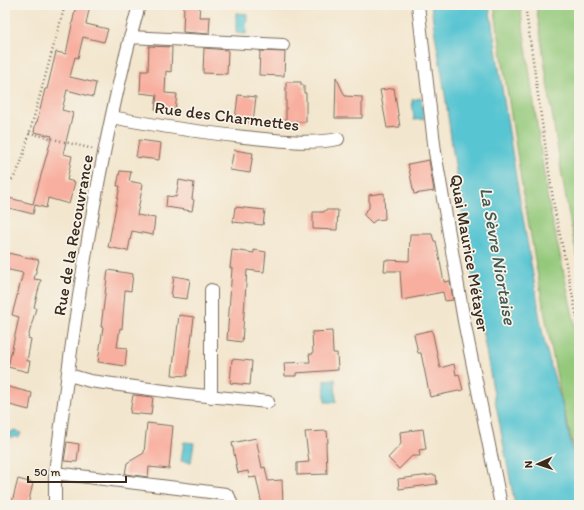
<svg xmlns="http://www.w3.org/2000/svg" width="584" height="510" font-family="Itim,sans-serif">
  <rect width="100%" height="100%" fill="#f7f3e8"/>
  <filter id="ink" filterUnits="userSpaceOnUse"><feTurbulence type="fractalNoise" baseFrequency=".025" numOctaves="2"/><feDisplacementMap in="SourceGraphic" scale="8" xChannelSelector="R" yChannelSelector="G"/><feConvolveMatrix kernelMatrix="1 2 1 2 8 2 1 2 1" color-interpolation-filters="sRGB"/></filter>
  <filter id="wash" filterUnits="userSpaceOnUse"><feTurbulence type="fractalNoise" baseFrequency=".012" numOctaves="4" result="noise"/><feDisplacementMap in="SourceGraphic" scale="16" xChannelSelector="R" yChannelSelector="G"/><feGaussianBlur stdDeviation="0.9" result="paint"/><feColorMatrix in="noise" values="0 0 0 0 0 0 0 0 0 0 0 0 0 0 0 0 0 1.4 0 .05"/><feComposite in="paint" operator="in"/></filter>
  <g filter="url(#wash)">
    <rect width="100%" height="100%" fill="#f3e6ce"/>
    <!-- green -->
    <path fill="#94c97b" stroke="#687a4c" d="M494 5H520L547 195 579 344V468L563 408 543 305 522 186Z
      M536 5H579V267C561 180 549 93 536 5Z"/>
    <!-- water -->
    <path fill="#59c5d2" stroke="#4a7878" d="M431 5H489L517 183 538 304V308L545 345 563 408 578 475 579 505H515C489 369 463 232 445 94 441 65 434 35 431 5Z
      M236 13 247 14 246 34 236 33Z
      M421 98 424 119 414 120 412 100Z
      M335 379 336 402H325L324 380Z
      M15 430 21 433 19 437H11L5 442V435Z
      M184 442 194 443 191 462 181 461Z"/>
    <g id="blocks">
      <!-- building -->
      <path fill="#f8af9f" d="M76 5H90L86 24 108 29 104 42 83 37 78 58 75 57 70 77 96 83 93 97 67 90 62 110 73 113 63 154 72 156 67 180 75 182 69 204 48 198 46 208 35 205 33 214 5 207V197L33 204 52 136 34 132 36 122H37L45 89H47L56 52 66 54Z
        M184 5H200L199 17H210L209 34 183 32Z
        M149 46 172 47 171 72 166 71 165 93 177 94 175 111 155 109 157 95 140 93 141 71H148Z
        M204 48 228 50 227 74 203 73Z
        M260 51 285 52 284 76 259 75Z
        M336 77 345 96 362 97V118H335Z
        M286 82H301V85H304V93H306V122H286Z
        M394 88 400 127 387 128 380 90Z
        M238 95 256 97 253 122 235 120Z
        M139 140 161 143 159 160 136 157Z
        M234 150 253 153 250 173 230 170Z
        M429 160 434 191 414 194 408 164Z
        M120 171 131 172 129 181 143 184 137 215 155 218 153 235 132 231 128 251 108 247 120 186H117Z
        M179 180 194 183 192 199 194 200 192 211 166 207 167 196 176 197Z
        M384 193 385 219 376 220 372 223 363 214 369 208V195Z
        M235 207 265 210 263 225 233 222Z
        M325 210H338L337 230 313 229V212H324Z
        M410 234H432L434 241H436L444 282 450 281 453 300 445 301 443 292 402 300 400 271H384L385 260 409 261Z
        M232 250 254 253V250L266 252 264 272 247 270 242 342 227 340 232 268H230Z
        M8 253 39 260 34 279 41 280 34 307 36 308 28 338 31 339 27 361H30L28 372 8 367 19 317 12 315 23 273 5 269Z
        M108 270 133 274 131 291 125 290 122 329 120 328 117 347 127 348 125 366 98 362 103 327H101Z
        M174 276 190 279 187 299 171 297Z
        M179 315 194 317 187 376 172 375Z
        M432 330 440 368 454 364 456 375 459 374 463 390 430 397 421 353H418L414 334Z
        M332 331 333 353H337L338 370 296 373V376H285L284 363 310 362 309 354H313L312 332Z
        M232 359 252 361 250 385 230 383Z
        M5 386 32 393 29 410 6 404Z
        M133 395 153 397 151 415 130 413Z
        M147 423 173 426 169 469 149 467 148 477 125 474 127 463 144 453Z
        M423 429 426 449 419 450 420 456H412L399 469 388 458 401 444 400 432Z
        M327 431 328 443H326L327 474 297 475V463L309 462 305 432Z
        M256 438 262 468 265 467 268 481 282 480 283 505H262L256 477 249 478 248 471 238 473 232 443Z
        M67 442 79 444 77 462 64 461Z
        M431 475H436L437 484 399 489 398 479Z
        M18 479 33 483 28 505 12 502Z"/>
    </g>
  </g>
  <g filter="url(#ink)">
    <use href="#blocks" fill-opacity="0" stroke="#7b6c5c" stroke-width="1"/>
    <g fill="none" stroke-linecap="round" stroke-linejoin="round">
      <defs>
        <path id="street" d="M418 5 435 152 464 321 501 505
          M130 37 283 45
          M112 117C156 126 200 132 244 137 276 140 308 145 338 139
          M69 375 90 381 187 394 268 402
          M211 397V290
          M55 473 226 494 229 497 232 505
          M55 505V473C74 318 97 156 139 5"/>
      </defs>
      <!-- street casing -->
      <use href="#street" stroke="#7b6c5c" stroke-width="14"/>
      <!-- path -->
      <path stroke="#7b6c5c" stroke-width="2.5" stroke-dasharray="1 3" stroke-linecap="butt" d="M525 5 554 206 579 327
        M29 133 93 149
        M5 184C15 180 18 169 22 160L65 5"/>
      <!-- street -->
      <use href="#street" stroke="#fff" stroke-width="12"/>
    </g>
  </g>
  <g text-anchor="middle" stroke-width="3.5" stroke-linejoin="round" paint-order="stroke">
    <!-- street labels -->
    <g font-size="17" fill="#3b2a1e" stroke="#f7f3e8">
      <text transform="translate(227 116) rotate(7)" y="6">Rue des Charmettes</text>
      <text transform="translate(73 235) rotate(-80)" y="6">Rue de la Recouvrance</text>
      <text transform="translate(470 253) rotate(80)" y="6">Quai Maurice Métayer</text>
    </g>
    <!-- water labels -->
    <g font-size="18" font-style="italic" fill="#445854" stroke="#f7f3e8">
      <text transform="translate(498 256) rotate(80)" y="6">La Sèvre Niortaise</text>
    </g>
  </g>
  <!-- margin -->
  <rect width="584" height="510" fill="none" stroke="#f7f3e8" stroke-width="20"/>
  <!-- north arrow -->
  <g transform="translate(538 464) rotate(267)" stroke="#f7f3e8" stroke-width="3" paint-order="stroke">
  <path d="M0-3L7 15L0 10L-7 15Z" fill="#3b2a1e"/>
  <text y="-6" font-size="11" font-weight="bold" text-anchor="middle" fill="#3b2a1e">N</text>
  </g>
  <!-- scale -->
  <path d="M28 476v6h98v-6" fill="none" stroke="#3b2a1e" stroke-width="2"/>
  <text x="34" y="476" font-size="12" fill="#3b2a1e" stroke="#f7f3e8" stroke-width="3" paint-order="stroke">50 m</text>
</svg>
